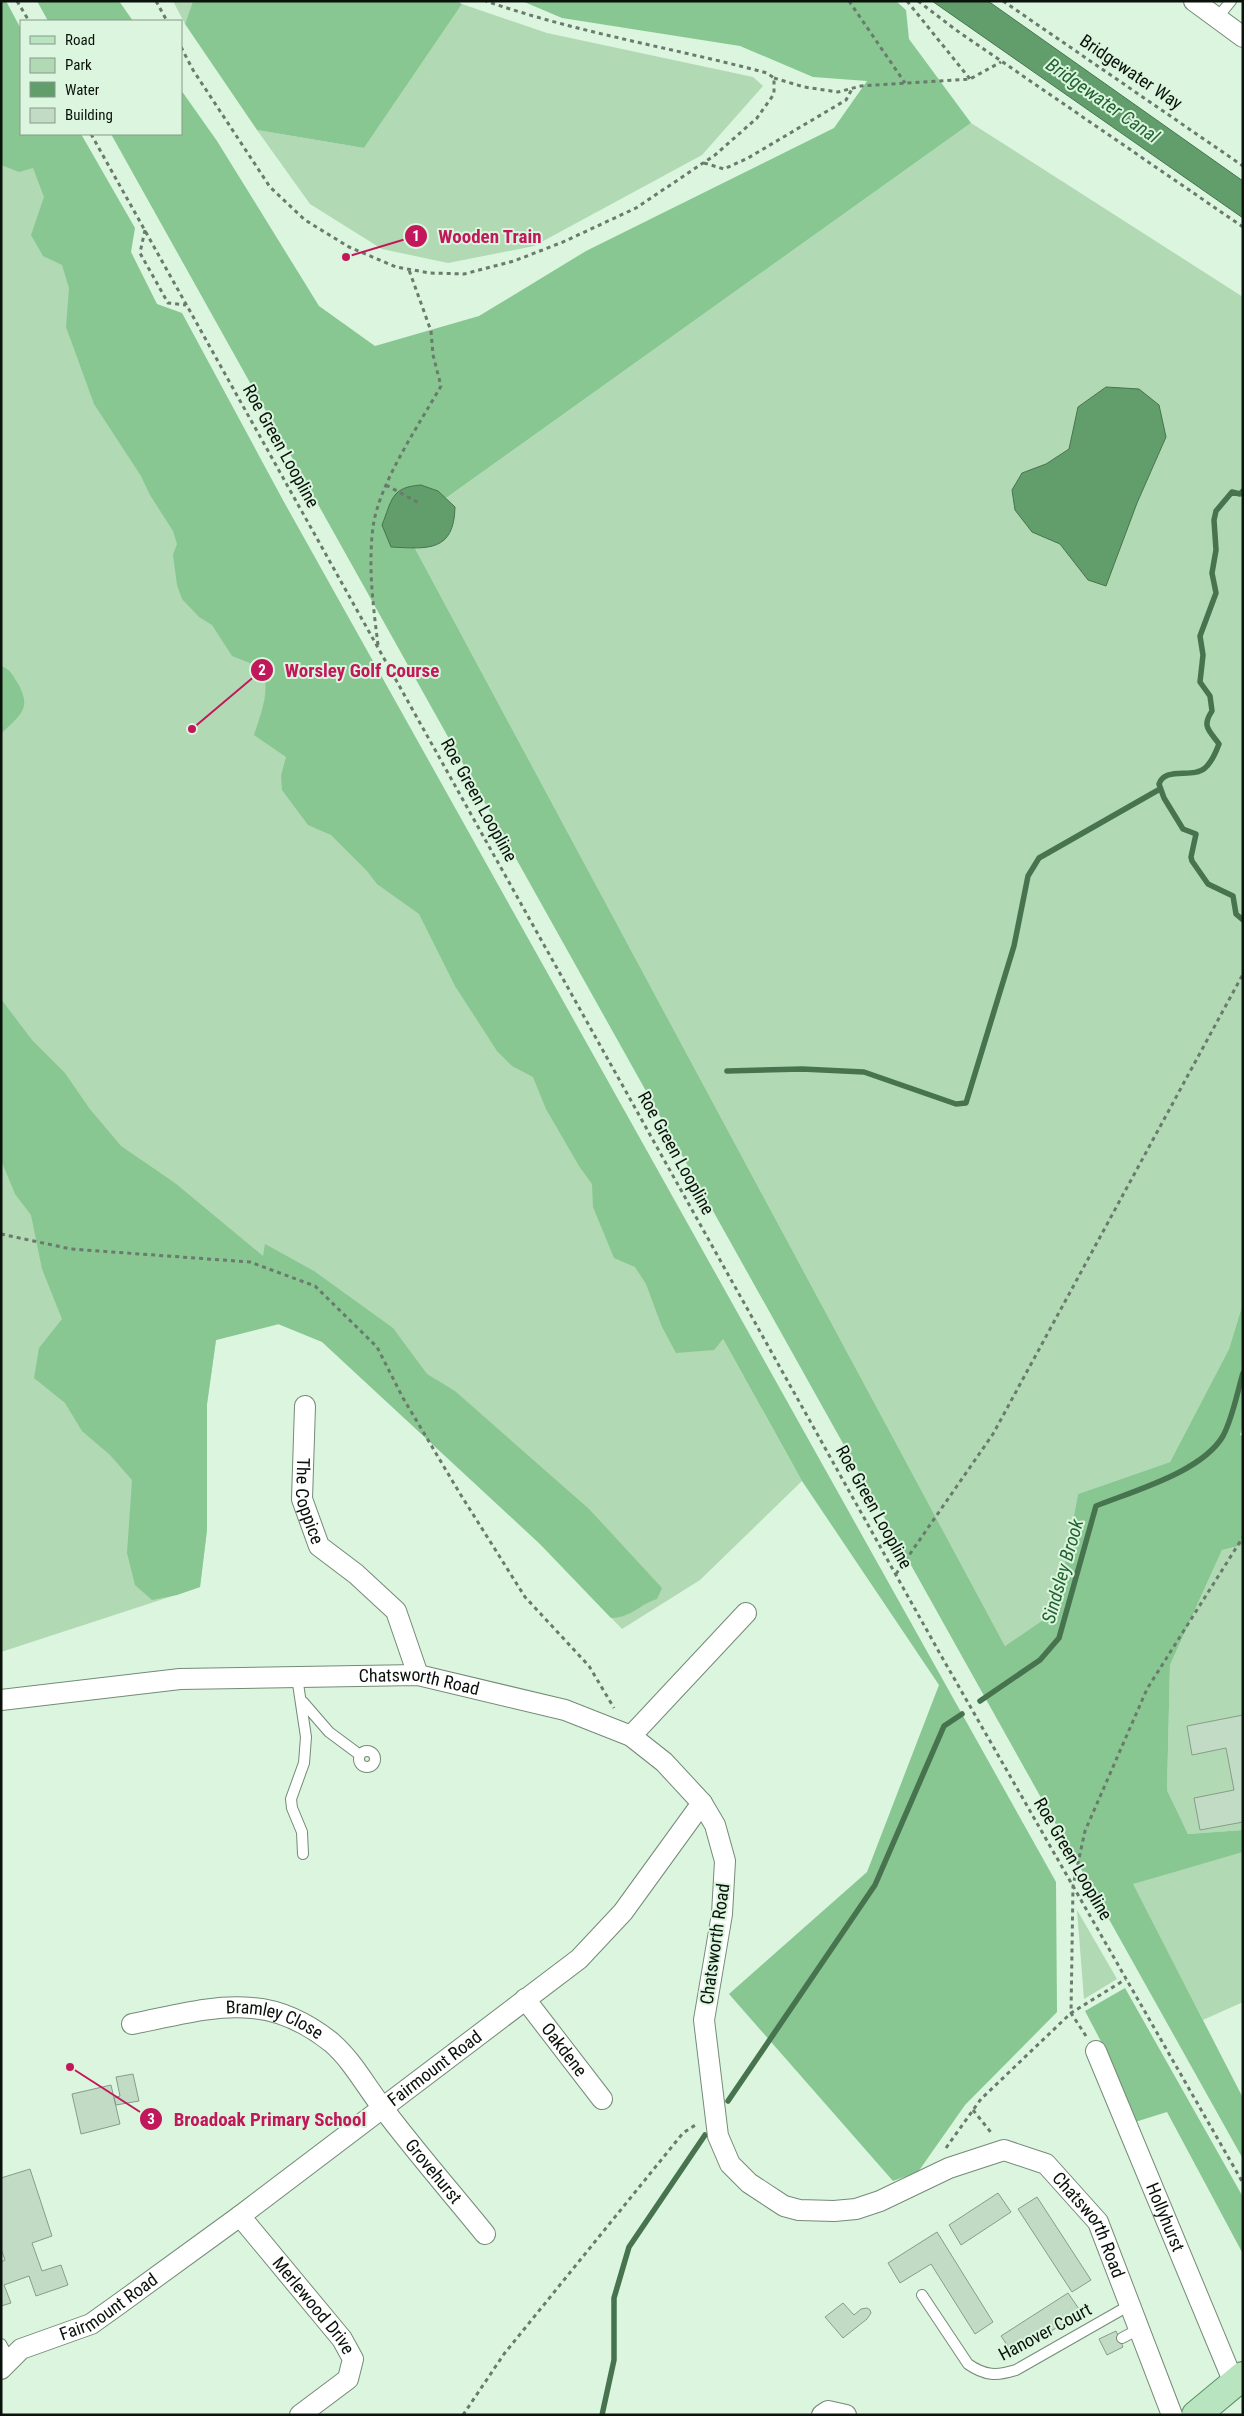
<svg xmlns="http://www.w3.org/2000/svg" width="1244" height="2416" font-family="'Roboto Condensed',sans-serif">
  <rect width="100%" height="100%" fill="#dbf5de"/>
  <!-- green -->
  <path fill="#b0d9b4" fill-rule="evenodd" d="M173 1H193L185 24Z
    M462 4 547 33 753 77 763 86 702 155 534 246 448 263 382 249 310 204 257 130 364 148Z
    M1 44 21 134H51L802 1481 700 1580 622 1629 540 1544 324 1342 280 1324 216 1340 207 1404V1530L200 1587 1 1652Z
    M971 123 1243 297V1303L1229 1349 1170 1462 1078 1494 1056 1611 1005 1646 404 528ZM1106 387 1166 437 1137 503 1088 580 1060 544 1022 473 1046 464 1069 449 1078 407Z
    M1243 1545V1830L1188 1834 1167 1790 1170 1665 1222 1550Z
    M1243 1852V2002L1203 2020 1132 1883Z
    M1077 1910 1117 1979 1084 1999Z"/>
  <!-- forest -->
  <path fill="#88c791" d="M1 1H6L21 29V134H81L135 228 131 252 157 304 182 313 284 502 1056 1882 1057 2012 965 2105 918 2172 893 2181 729 1994 867 1872 939 1685 802 1481 723 1339 714 1350 676 1353 662 1327 646 1284 635 1267 614 1258 593 1207 592 1184 579 1166 546 1109 533 1077 512 1066 497 1051 455 986 419 914 377 884 367 871 331 835 308 825 282 790 281 776 286 757 254 735C261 713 271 690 262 668L232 656 212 625 199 617 182 599 177 585 173 555 177 544 173 531 150 495 141 476 94 404 66 327 69 288 62 265 43 256 31 235 44 197 33 168 19 172 1 165Z
    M37 1H119L133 21H48Z
    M193 1H457L462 4 364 148 257 130 185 24Z
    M522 1H896L906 10 909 39 971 123 404 528 1005 1646 1056 1611 1078 1494 1170 1462 1229 1349 1243 1303V1426L1240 1435 1243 1436V1545L1222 1550 1170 1665 1167 1790 1188 1834 1243 1830V1852L1133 1884 1243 2098V2159L111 134H181V90L217 141 319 306 375 346 479 316 586 251 834 128 867 81 813 77 740 46 562 18Z
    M1 666C10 669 12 674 17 682 33 709 20 715 1 734Z
    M1 999 32 1040 65 1073 89 1108 121 1146 175 1183 263 1256 265 1244 314 1271 393 1328 427 1374 455 1391 589 1509 662 1588 657 1599C638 1605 633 1617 611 1618L540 1544 322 1342 278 1324 216 1340 207 1404V1530L200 1587 177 1595 152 1600 135 1585 127 1553 132 1480 110 1455 82 1431 65 1403 34 1378 39 1348 62 1319 42 1269 31 1215 15 1194 1 1160Z
    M1125 1988 1243 2197V2254L1167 2112 1135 2122 1105 2049 1085 2011Z"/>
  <!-- water -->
  <path fill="#619e6b" stroke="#47744e" d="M932 1H988L1243 181V218Z
    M1106 387 1139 389 1159 405 1166 437 1137 503 1106 586 1088 580 1060 544 1032 532 1015 510 1012 490 1022 473 1046 464 1069 449 1078 407Z
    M421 485 438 491 455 507C454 552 428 549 391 547L382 525C392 500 391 487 421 485Z"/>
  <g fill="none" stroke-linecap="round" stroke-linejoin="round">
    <!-- stream -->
    <path stroke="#47744e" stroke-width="5.5" d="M1243 491 1240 494 1232 492 1216 511 1214 520 1216 550 1212 573 1216 593 1200 636 1203 655 1200 682 1210 696 1212 711C1201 727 1210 731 1219 744 1216 752 1212 762 1205 768 1193 779 1165 766 1159 784L1164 798 1183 829 1196 834 1191 857 1192 861 1208 884 1233 896 1236 914 1243 920
      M727 1071 802 1069 864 1072 956 1104 966 1103 1014 946 1028 876 1039 858 1160 789
      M980 1701 1040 1660 1059 1638 1096 1506C1133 1491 1202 1472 1223 1436 1233 1417 1237 1393 1243 1373
      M728 2101 875 1885 944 1726 962 1714
      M602 2415 614 2360V2298L629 2247 705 2135"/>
  </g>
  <!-- building -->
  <path fill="#c2dbc4" stroke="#869e89" d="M1243 1715V1822L1200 1830 1194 1798 1234 1790 1226 1748 1192 1755 1187 1726Z
    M133 2074 139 2101 116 2105 114 2098 120 2096 116 2077Z
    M111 2085 120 2124 81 2134 72 2094Z
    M30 2169 52 2236 32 2243 42 2271 61 2265 68 2285 36 2296 29 2276 4 2285 11 2303 1 2306V2262L5 2260 1 2249V2178Z
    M998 2193 1011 2212 961 2245 949 2225Z
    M1037 2197 1091 2280 1072 2292 1018 2209Z
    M937 2232 993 2322 975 2334 931 2264 900 2283 888 2263Z
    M1068 2293 1081 2312 1014 2355 1001 2336Z
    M843 2303 854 2315 861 2309 867 2308 870 2310 871 2313 867 2319 843 2338 825 2317Z
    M1116 2331 1123 2347 1107 2355 1099 2339Z"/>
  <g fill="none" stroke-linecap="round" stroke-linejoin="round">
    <defs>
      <path id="lane" d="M1217 18 1231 1
        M297 1677 306 1737 304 1763 291 1799 292 1808 302 1832 303 1854
        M303 1702 329 1732 360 1755
        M359 1759a8 8 0 1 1 16 0a8 8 0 1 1-16 0Z
        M922 2295 968 2364C985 2376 997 2376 1016 2370L1130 2305
        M1122 2338 1139 2329
        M1 2344 10 2360"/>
      <g id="street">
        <path d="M1194 1 1243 37"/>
        <path id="s1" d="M305 1406 302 1499 319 1546 356 1574 396 1611 418 1675"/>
        <path id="s2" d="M1 1700 180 1679 418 1675 565 1710 631 1736 664 1762 702 1803 715 1825 725 1861 722 1914 704 2020 718 2136 730 2164 749 2183 784 2206 799 2210 834 2211 856 2209 880 2201 949 2168 1004 2150 1046 2164 1098 2222 1172 2415"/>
        <path d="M631 1736 746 1613"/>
        <path id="s3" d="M525 1999 602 2099"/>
        <path id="s4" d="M132 2024C170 2017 212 2004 252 2008 280 2010 308 2024 331 2042 352 2060 365 2085 382 2107 415 2151 451 2192 485 2234"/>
        <path id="s5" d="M1096 2051 1234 2383"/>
        <path id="s6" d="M240 2216 342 2339 353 2359 348 2379 300 2415"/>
        <path id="s7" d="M1 2369 21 2349 91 2324 119 2304 240 2216 579 1959 623 1912 702 1803"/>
        <path d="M822 2415 828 2411 846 2415"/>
      </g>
      <path id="primary" d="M1196 2415 1243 2376"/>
    </defs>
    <!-- lane casing -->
    <use href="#lane" stroke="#748b76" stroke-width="12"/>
    <!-- street casing -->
    <use href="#street" stroke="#748b76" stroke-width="22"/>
    <!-- primary casing -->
    <use href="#primary" stroke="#5c8f64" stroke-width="30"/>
    <!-- path -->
    <path stroke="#6a7a6c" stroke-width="3" stroke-dasharray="4 4" stroke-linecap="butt" d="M17 1 29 21
      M156 1 167 21
      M849 1 905 83
      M907 1 970 79
      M918 1 956 30 1243 227
      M1003 1 1243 166
      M181 47 193 70 270 187 305 220 349 247 396 267 430 273 464 274 514 261 563 242 636 208 715 155 757 118 774 94V78L767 73C674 48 578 33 486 1
      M774 78 804 87 838 92 861 86 970 79 1001 62
      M91 134 939 1652 1243 2183
      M704 163 724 169 748 158 846 100 852 89
      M145 230 140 253 168 303 186 305
      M386 485 421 504
      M378 645C373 605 368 566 373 527 379 483 419 425 441 386L433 355 431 331 409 270
      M1 1234 71 1249 250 1262 315 1286 377 1347 403 1398 459 1492 525 1597 589 1666 614 1708
      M896 1574 993 1434 1243 974
      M1086 2036 1071 2013 1073 1886 1085 1831 1147 1689 1243 1537
      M973 2110 993 2135
      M946 2148 981 2099 1071 2013 1126 1979
      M463 2415 504 2354 683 2133 697 2124"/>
    <!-- lane -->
    <use href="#lane" stroke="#fff" stroke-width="10"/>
    <!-- street -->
    <use href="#street" stroke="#fff" stroke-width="20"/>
    <!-- primary -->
    <use href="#primary" stroke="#b8e4bf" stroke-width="28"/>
  </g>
  <g text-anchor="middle" stroke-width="4" stroke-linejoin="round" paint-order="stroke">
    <!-- street labels -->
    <g font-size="18" fill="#0a120b" stroke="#dbf5de">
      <text transform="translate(1131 72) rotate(34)" y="6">Bridgewater Way</text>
      <text transform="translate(281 446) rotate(61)" y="6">Roe Green Loopline</text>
      <text transform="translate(479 800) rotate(61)" y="6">Roe Green Loopline</text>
      <text transform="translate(676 1153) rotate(61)" y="6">Roe Green Loopline</text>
      <text dy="6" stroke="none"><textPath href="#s1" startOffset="96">The Coppice</textPath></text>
      <text transform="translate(874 1507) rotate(61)" y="6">Roe Green Loopline</text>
      <text dy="6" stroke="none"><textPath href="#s2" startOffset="420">Chatsworth Road</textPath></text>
      <text transform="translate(1073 1859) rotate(60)" y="6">Roe Green Loopline</text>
      <text transform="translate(715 1944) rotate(-82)" y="6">Chatsworth Road</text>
      <text dy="6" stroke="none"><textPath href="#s4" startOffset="146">Bramley Close</textPath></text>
      <text dy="6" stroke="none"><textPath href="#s3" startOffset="64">Oakdene</textPath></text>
      <text dy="6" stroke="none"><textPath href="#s7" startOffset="531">Fairmount Road</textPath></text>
      <text dy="6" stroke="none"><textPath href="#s4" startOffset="374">Grovehurst</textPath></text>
      <text dy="6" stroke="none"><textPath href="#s5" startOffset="180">Hollyhurst</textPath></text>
      <text dy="6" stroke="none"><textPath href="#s2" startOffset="1530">Chatsworth Road</textPath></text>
      <text dy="6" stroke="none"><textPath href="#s7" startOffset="126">Fairmount Road</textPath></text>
      <text dy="6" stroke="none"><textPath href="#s6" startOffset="116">Merlewood Drive</textPath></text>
      <text transform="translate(1045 2332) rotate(-28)" y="6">Hanover Court</text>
    </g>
    <!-- water labels -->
    <g font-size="19" font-style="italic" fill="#216230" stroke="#dbf5de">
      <text transform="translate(1103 100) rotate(35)" y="7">Bridgewater Canal</text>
      <text transform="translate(1062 1571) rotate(-74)" y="7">Sindsley Brook</text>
    </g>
  </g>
  <!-- callouts -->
  <path fill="none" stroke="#c2185b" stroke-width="2" d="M346 257L416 236M192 729L262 670M70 2067L151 2119"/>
  <g fill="#c2185b" stroke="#dbf5de" stroke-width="2">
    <circle cx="346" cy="257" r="5"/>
    <circle cx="192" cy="729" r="5"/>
    <circle cx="70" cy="2067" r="5"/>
    <circle cx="416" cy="236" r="12"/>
    <circle cx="262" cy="670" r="12"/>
    <circle cx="151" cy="2119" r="12"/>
  </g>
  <g font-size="15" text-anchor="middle" font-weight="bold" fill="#fff">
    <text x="416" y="241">1</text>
    <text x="262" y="675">2</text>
    <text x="151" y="2124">3</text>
  </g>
  <g font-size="19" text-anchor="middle" font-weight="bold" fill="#c2185b" stroke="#dbf5de" stroke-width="4" stroke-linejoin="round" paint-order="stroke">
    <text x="490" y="243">Wooden Train</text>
    <text x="362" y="677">Worsley Golf Course</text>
    <text x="270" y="2126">Broadoak Primary School</text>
  </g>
  <!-- border -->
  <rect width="1244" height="2416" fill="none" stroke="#0a120b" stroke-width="5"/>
  <!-- legend -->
  <rect x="20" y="20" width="162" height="115" fill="#dbf5de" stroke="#879a8a"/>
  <rect x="30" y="36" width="25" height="8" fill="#b8e4bf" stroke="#879a8a"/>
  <text x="65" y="45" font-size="15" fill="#0a120b">Road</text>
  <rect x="30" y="58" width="25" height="15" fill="#b0d9b4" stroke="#879a8a"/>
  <text x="65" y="70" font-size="15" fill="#0a120b">Park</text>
  <rect x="30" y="82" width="25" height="15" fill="#619e6b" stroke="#879a8a"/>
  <text x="65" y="95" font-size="15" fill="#0a120b">Water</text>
  <rect x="30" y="108" width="25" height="15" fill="#c2dbc4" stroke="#879a8a"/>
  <text x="65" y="120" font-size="15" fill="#0a120b">Building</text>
</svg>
